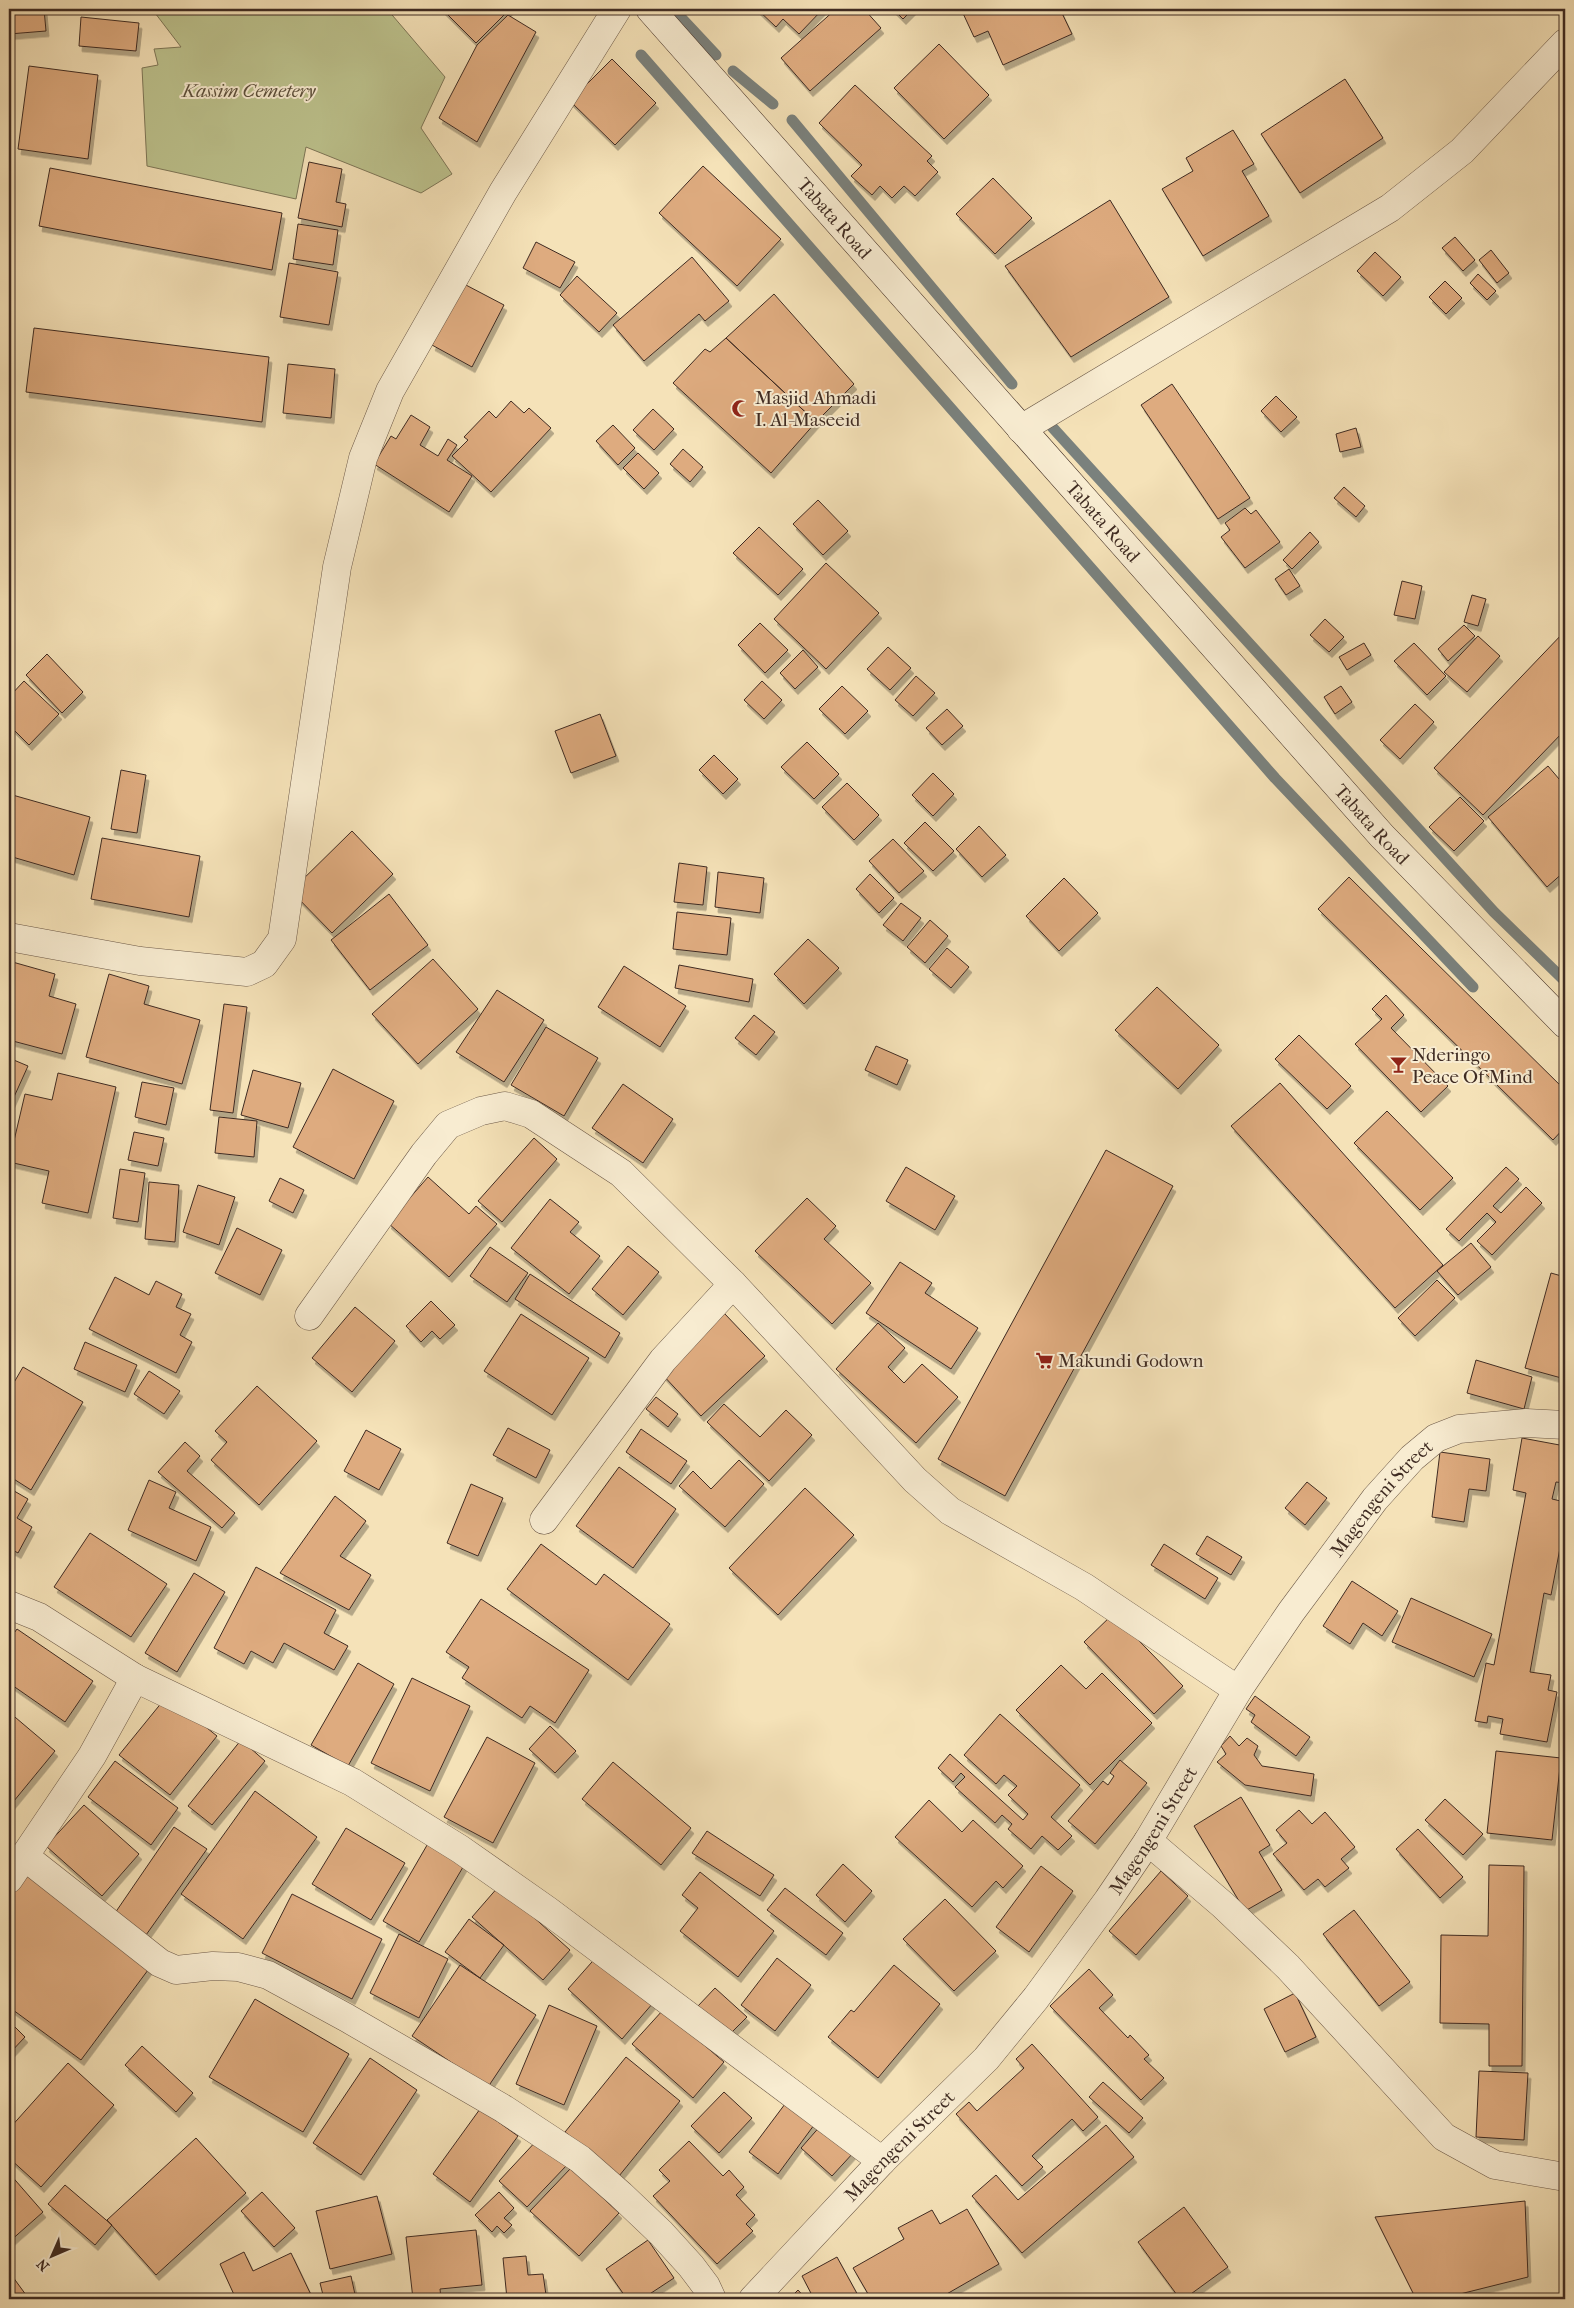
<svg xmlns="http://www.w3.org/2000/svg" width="1574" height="2308" font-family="'IM FELL French Canon',serif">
  <defs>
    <filter id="shadow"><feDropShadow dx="3" dy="5.5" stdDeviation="0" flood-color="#0004"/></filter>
  </defs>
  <rect width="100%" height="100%" fill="#f5e2b8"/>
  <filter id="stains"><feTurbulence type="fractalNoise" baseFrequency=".004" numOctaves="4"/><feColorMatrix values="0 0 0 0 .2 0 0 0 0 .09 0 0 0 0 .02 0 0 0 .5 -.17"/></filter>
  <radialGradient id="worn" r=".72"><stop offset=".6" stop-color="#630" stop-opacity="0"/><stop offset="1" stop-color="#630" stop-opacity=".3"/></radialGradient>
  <!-- green -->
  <path fill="#bdc38e" stroke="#7e7758" d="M152 9H387L445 77 421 128 452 174 421 193 306 147 296 199 147 166 142 68 158 65 154 49 181 47Z"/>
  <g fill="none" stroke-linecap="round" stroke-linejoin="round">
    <!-- stream -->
    <path stroke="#7a817d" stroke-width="11" d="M673 9 716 55
      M641 55 1275 778 1473 987
      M733 71 773 104
      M792 120 1012 384
      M1043 417 1494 912 1565 981"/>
  </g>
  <!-- building -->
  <path fill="#deab7f" stroke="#3f2b22" filter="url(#shadow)" d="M9 9H44L46 31 9 34Z
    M442 9H510L476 43Z
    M757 9H823L799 34 783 19 776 27Z
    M836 9H864L881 28 810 91 781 58Z
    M893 9H913L903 19Z
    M961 9H1060L1072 34 1003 65 988 31 974 37Z
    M508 15 536 32 477 142 439 118 477 45Z
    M81 17 139 23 136 51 79 46Z
    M939 44 989 95 944 139 894 88Z
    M612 59 656 103 615 145 570 101Z
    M29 66 98 75 88 159 18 149Z
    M1345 79 1383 138 1300 193 1261 134Z
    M855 85 932 156 927 161 938 172 915 196 904 186 892 198 880 186 872 195 851 176 862 165 819 123Z
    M1233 130 1254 164 1242 171 1269 216 1203 256 1162 189 1193 171 1186 158Z
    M309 162 342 169 336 202 346 204 342 227 298 218Z
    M703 166 781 239 737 286 659 213Z
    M50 168 282 213 272 270 39 226Z
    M993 178 1032 218 995 254 956 214Z
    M1110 200 1169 297 1071 357 1005 266Z
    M298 224 338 230 333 265 293 259Z
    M1455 237 1475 260 1463 271 1442 248Z
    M536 242 575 262 560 288 523 268Z
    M1491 250 1509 273 1497 283 1479 260Z
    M1375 252 1401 277 1383 296 1357 271Z
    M692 257 729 301 705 321 699 314 644 361 613 325Z
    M289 263 338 272 329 325 280 317Z
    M1478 274 1496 291 1487 300 1470 283Z
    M577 276 617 313 599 332 560 295Z
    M1445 281 1462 298 1446 314 1429 297Z
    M464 284 504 305 472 367 432 345Z
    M774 294 854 384 816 422 726 338Z
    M34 328 269 357 262 422 26 392Z
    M726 338 816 422 771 473 673 383 705 349 710 352Z
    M288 364 335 369 331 418 283 413Z
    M1172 384 1250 498 1218 519 1141 405Z
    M1276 396 1297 417 1281 432 1261 411Z
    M511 401 524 413 529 408 551 428 491 492 452 456 468 440 464 437 489 411 496 418Z
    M653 409 674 429 654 450 633 430Z
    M411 415 430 427 420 445 438 456 448 439 457 445 447 460 472 476 449 512 374 464 391 436 396 439Z
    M613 425 635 448 618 465 596 441Z
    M1356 428 1361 447 1340 452 1336 434Z
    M683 449 703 467 690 482 670 464Z
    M638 453 659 473 644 489 623 468Z
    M1344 487 1365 506 1356 517 1334 498Z
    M818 500 848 531 823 555 793 524Z
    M1245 508 1251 514 1256 510 1280 542 1245 568 1221 537 1230 530 1225 523Z
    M759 527 803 569 778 595 733 553Z
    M1310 532 1319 542 1292 569 1283 560Z
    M826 563 879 613 826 669 774 619Z
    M1289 569 1300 586 1286 595 1275 579Z
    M1402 581 1422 586 1415 619 1394 615Z
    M1472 595 1486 599 1478 626 1464 622Z
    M1325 619 1344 637 1329 652 1310 635Z
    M760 623 788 650 765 673 738 645Z
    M1464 625 1475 636 1448 661 1438 649Z
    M1565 631V730L1483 815 1434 768Z
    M1478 636 1500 656 1467 692 1444 672Z
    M1364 643 1371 655 1347 670 1339 657Z
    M1414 643 1446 676 1427 695 1394 661Z
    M888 647 911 668 890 690 867 669Z
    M803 650 818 667 795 689 780 673Z
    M47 654 83 692 62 713 26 675Z
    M916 676 935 693 913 716 895 700Z
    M24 681 59 714 29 745 9 725V697Z
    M762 681 782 700 764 719 744 700Z
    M842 686 868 711 845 734 819 709Z
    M1341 686 1352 702 1335 714 1324 697Z
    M1415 704 1434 722 1400 759 1380 740Z
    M947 709 963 726 942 745 926 728Z
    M600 714 616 756 571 773 555 731Z
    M807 742 839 774 814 799 781 767Z
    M714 755 738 779 723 794 699 770Z
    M1548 766 1565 786V871L1547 887 1488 817Z
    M121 770 146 775 137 833 111 829Z
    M933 773 954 794 933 816 912 795Z
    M847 783 879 815 854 840 822 807Z
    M9 794 90 817 74 875 9 856Z
    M1460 797 1484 821 1454 851 1429 827Z
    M925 822 954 851 933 871 904 843Z
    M979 826 1006 855 982 877 956 849Z
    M352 831 393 874 332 933 291 891Z
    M102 838 200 856 189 917 91 899Z
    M893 839 924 871 899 893 869 861Z
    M679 863 707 867 703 905 674 902Z
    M718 872 764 878 760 913 715 907Z
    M870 874 894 898 879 913 856 889Z
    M1349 877 1565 1090V1127L1553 1140 1318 909Z
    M1064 878 1098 913 1059 951 1026 916Z
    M389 894 428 945 370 990 331 940Z
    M901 903 921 918 903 941 883 925Z
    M677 912 731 918 727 955 673 949Z
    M930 920 948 936 925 963 907 947Z
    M808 939 839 968 804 1004 774 974Z
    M947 948 969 967 951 988 929 969Z
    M433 959 478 1009 418 1064 372 1014Z
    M9 961 55 974 49 996 76 1004 62 1054 9 1040Z
    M679 965 753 979 749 1002 675 988Z
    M624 966 686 1006 660 1047 598 1007Z
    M109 974 149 986 144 1004 200 1020 182 1084 86 1057Z
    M1157 987 1219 1045 1178 1089 1115 1030Z
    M497 990 544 1020 504 1082 456 1052Z
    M1386 995 1404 1015 1391 1028 1448 1086 1421 1112 1355 1044 1382 1019 1372 1009Z
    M224 1004 247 1007 233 1113 210 1110Z
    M754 1015 775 1032 756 1055 735 1038Z
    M546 1027 598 1058 564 1116 511 1085Z
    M1299 1035 1351 1086 1327 1109 1275 1059Z
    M876 1046 908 1060 897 1085 865 1070Z
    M9 1058 28 1066 9 1108Z
    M333 1069 394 1101 354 1179 293 1147Z
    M253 1070 301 1083 288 1128 241 1115Z
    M58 1073 116 1087 88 1213 42 1203 49 1171 9 1162 25 1094 52 1100Z
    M142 1082 174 1088 166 1125 135 1117Z
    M1280 1083 1443 1265 1395 1308 1231 1126Z
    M623 1084 673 1119 643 1163 592 1128Z
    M1387 1111 1453 1178 1420 1210 1354 1143Z
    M219 1117 257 1121 254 1157 215 1153Z
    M134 1132 164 1138 158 1166 128 1160Z
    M534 1138 557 1159 502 1222 478 1201Z
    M1106 1150 1173 1186 1005 1496 938 1459Z
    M906 1167 955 1196 935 1230 886 1201Z
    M1506 1167 1519 1179 1493 1206 1501 1213 1526 1187 1542 1203 1492 1255 1477 1241 1496 1222 1487 1213 1459 1241 1446 1229Z
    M120 1169 145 1173 138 1222 113 1218Z
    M428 1177 469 1214 476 1206 497 1224 449 1277 388 1223Z
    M280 1178 304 1190 293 1213 269 1201Z
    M149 1182 179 1185 175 1242 145 1239Z
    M198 1185 235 1197 219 1245 183 1232Z
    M807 1198 836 1226 824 1239 871 1283 832 1324 755 1251Z
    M550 1199 579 1222 570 1232 600 1256 569 1294 511 1248Z
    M237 1228 282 1250 260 1295 215 1273Z
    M1471 1243 1491 1267 1458 1295 1437 1271Z
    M628 1246 659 1272 623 1315 592 1289Z
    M490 1247 528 1273 507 1302 470 1276Z
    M900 1262 932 1283 925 1293 978 1328 951 1369 866 1313Z
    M1551 1273 1565 1277V1379L1525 1368Z
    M530 1274 620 1333 605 1358 515 1299Z
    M115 1277 149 1295 156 1281 182 1294 176 1307 191 1314 180 1335 192 1342 176 1373 89 1329Z
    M1437 1280 1455 1298 1415 1336 1398 1318Z
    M431 1301 455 1325 440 1339 432 1331 421 1342 406 1326Z
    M355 1307 395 1341 352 1392 312 1358Z
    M724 1313 765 1356 701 1416 661 1373Z
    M521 1314 589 1358 552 1415 484 1371Z
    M878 1323 905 1348 888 1367 904 1383 922 1364 958 1397 916 1443 836 1369Z
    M85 1342 137 1365 125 1392 74 1369Z
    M1476 1360 1532 1377 1524 1409 1467 1393Z
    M23 1367 83 1402 31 1490 9 1476V1391Z
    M149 1371 180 1391 164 1414 134 1394Z
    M257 1386 317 1441 259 1505 211 1460 227 1442 215 1431Z
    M656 1397 678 1414 668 1427 646 1409Z
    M724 1404 760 1437 786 1410 812 1435 769 1481 707 1422Z
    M508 1428 550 1450 536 1478 493 1455Z
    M641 1429 687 1461 671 1484 626 1452Z
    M366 1430 401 1449 379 1490 344 1471Z
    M1522 1438 1565 1446V1483L1556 1482 1552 1499 1565 1502V1522L1551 1595 1544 1593 1530 1672 1551 1675 1548 1690 1557 1692 1547 1742 1500 1734 1503 1719 1488 1716 1487 1723 1475 1721 1486 1663 1494 1665 1526 1493 1513 1490Z
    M185 1442 200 1456 187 1471 235 1513 222 1528 158 1472Z
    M1440 1452 1490 1459 1486 1491 1469 1489 1464 1522 1432 1517Z
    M739 1460 764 1484 725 1527 679 1486 693 1471 711 1489Z
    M619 1467 676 1509 633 1568 576 1526Z
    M149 1480 176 1492 169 1508 211 1527 196 1561 128 1530Z
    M1307 1482 1327 1498 1305 1525 1285 1508Z
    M471 1484 503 1498 478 1556 447 1543Z
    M9 1488 28 1499 17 1518 32 1527 18 1553 9 1548Z
    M805 1488 854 1535 778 1615 729 1568Z
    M335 1496 366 1521 340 1556 371 1575 349 1610 280 1573Z
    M90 1533 167 1584 131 1637 54 1587Z
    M1207 1536 1242 1557 1231 1575 1196 1554Z
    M541 1544 596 1585 604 1574 670 1624 628 1680 507 1589Z
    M1164 1544 1218 1578 1205 1599 1151 1565Z
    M256 1567 336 1610 324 1633 348 1646 334 1670 284 1643 273 1663 251 1651 244 1664 214 1648Z
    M194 1573 225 1592 177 1672 145 1653Z
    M1352 1581 1398 1611 1382 1636 1363 1623 1350 1644 1323 1626Z
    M1411 1598 1492 1634 1474 1677 1392 1642Z
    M481 1599 589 1670 555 1723 530 1706 522 1718 462 1678 469 1667 446 1652Z
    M1113 1614 1183 1686 1154 1714 1084 1642Z
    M17 1629 93 1681 65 1722 9 1683V1640Z
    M358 1663 394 1684 348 1766 311 1745Z
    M1061 1665 1086 1689 1102 1673 1152 1723 1090 1785 1016 1710Z
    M412 1678 470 1706 430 1791 371 1763Z
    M167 1696 217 1736 170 1795 119 1755Z
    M1255 1696 1310 1737 1296 1756 1251 1722 1255 1715 1246 1709Z
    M9 1712 55 1751 9 1807Z
    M1000 1714 1080 1785 1051 1817 1072 1836 1058 1850 1042 1836 1031 1849 1008 1829 1012 1824 1002 1815 995 1823 955 1787 965 1777 961 1773 953 1782 938 1768 950 1754 1023 1820 1028 1814 1008 1795 1017 1786 1004 1775 996 1784 964 1755Z
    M550 1726 576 1751 555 1773 529 1749Z
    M1230 1736 1239 1746 1247 1738 1258 1746 1254 1755 1262 1766 1314 1774 1311 1796 1245 1785 1217 1762 1226 1754 1221 1746Z
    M487 1737 535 1763 493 1843 444 1817Z
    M241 1740 265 1761 212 1825 188 1806Z
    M1496 1751 1561 1758 1552 1840 1487 1833Z
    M1120 1760 1147 1783 1095 1844 1068 1821 1103 1781 1108 1785 1114 1776 1110 1773Z
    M115 1761 178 1808 151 1845 88 1797Z
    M613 1762 691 1828 661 1865 582 1799Z
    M255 1791 317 1837 243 1939 181 1894Z
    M1241 1797 1270 1845 1259 1852 1282 1890 1245 1911 1194 1826Z
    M1445 1799 1483 1834 1463 1855 1425 1820Z
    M929 1800 962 1832 973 1820 1023 1866 1003 1888 996 1881 972 1907 895 1837Z
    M84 1805 139 1854 102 1896 46 1846Z
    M1299 1810 1312 1824 1325 1812 1355 1847 1341 1859 1349 1868 1325 1887 1318 1879 1304 1890 1273 1854 1287 1843 1276 1830Z
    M174 1827 207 1849 146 1935 115 1913Z
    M346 1828 405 1863 371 1920 312 1884Z
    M1418 1829 1463 1877 1440 1898 1396 1849Z
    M707 1831 774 1875 760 1896 692 1853Z
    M430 1840 466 1862 419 1942 383 1921Z
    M843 1864 872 1891 845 1922 816 1895Z
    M1489 1865 1524 1866 1522 2066H1489V2024L1440 2023 1441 1935 1488 1936Z
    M1041 1866 1073 1891 1029 1952 996 1927Z
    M1161 1871 1188 1896 1136 1955 1109 1931Z
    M700 1872 774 1931 738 1977 680 1931 698 1908 682 1895Z
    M26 1873 151 1966 81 2060 9 2007V1896Z
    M499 1886 570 1950 543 1980 472 1917Z
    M785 1888 843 1933 826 1955 767 1910Z
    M292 1894 382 1939 352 1999 262 1953Z
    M945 1899 996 1951 954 1991 903 1939Z
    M1354 1910 1410 1982 1379 2006 1323 1934Z
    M469 1919 504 1945 480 1978 445 1952Z
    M399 1934 448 1959 419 2018 370 1993Z
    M599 1954 653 2003 622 2039 568 1989Z
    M777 1958 811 1985 775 2031 741 2005Z
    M460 1965 536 2015 488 2087 412 2036Z
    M894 1965 940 2004 878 2078 828 2037 851 2010 854 2012Z
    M1089 1969 1113 1995 1099 2008 1128 2038 1130 2035 1149 2055 1144 2059 1164 2078 1141 2100 1050 2006Z
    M715 1988 747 2017 729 2035 698 2006Z
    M1295 1993 1316 2037 1285 2052 1264 2009Z
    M255 1999 349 2054 303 2132 209 2077Z
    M549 2005 597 2026 564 2105 516 2084Z
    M663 2010 724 2062 693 2098 632 2044Z
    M9 2021 25 2037 9 2054Z
    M1032 2044 1098 2117 1083 2131 1072 2119 1032 2156 1043 2167 1022 2186 956 2114 969 2102 977 2111 1024 2068 1016 2059Z
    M142 2046 193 2093 176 2112 125 2065Z
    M626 2057 680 2101 619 2176 565 2132Z
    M370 2058 417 2090 361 2175 313 2143Z
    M68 2063 114 2105 41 2187 9 2158V2129Z
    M1479 2071 1528 2073 1524 2140 1476 2137Z
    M1103 2082 1143 2118 1129 2133 1089 2097Z
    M724 2092 752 2118 719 2153 691 2126Z
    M788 2100 817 2121 778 2174 749 2152Z
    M480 2109 518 2136 470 2202 433 2174Z
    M822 2124 854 2152 832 2176 801 2148Z
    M1106 2125 1134 2157 1022 2253 972 2196 996 2175 1018 2200Z
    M196 2138 246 2193 156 2275 107 2220Z
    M539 2138 567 2165 527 2207 499 2181Z
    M689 2141 723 2176 729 2170 744 2187 736 2195 755 2215 746 2224 753 2231 717 2264 653 2196 670 2181 659 2170Z
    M571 2168 619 2213 579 2256 530 2211Z
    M9 2173 43 2212 9 2242Z
    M65 2185 112 2225 95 2245 48 2204Z
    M262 2192 295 2228 274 2247 241 2211Z
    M499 2192 514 2208 504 2218 512 2225 504 2233 497 2226 492 2232 475 2215Z
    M377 2196 392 2254 330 2269 316 2211Z
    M1525 2201 1528 2277 1440 2299H1416L1375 2217Z
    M1184 2207 1228 2267 1184 2299H1180L1138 2242Z
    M967 2209 999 2264 938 2299H871L853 2268 904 2239 898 2228 932 2210 940 2224Z
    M476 2230 482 2285 440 2289 441 2299H413L406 2237Z
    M648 2240 674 2278 642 2299H627L606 2269Z
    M244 2252 253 2271 291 2253 313 2299H236L220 2264Z
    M526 2256 528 2275 543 2274 546 2295 535 2296V2299H507L503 2258Z
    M837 2257 860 2299H814L802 2276Z
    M10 2273 29 2299H9Z
    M351 2276 356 2299H324L320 2283Z
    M798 2290 806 2299H789Z"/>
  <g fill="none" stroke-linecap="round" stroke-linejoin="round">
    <defs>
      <g id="minor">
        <path d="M1021 429 1390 208 1462 151 1565 43"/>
        <path d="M9 937 140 961 247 972 264 964 282 939 337 567 363 458 390 391 503 192 617 9"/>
        <path d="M309 1316 424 1154 448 1125 481 1111 505 1106 531 1114 621 1173 733 1284 915 1480 950 1511 1084 1587 1238 1690"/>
        <path d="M544 1520 663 1360 733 1284"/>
        <path d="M9 1605 39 1617 135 1678 352 1782 460 1849 547 1910 882 2161"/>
        <path d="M1148 1841 1223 1905 1288 1967 1444 2137 1495 2165 1565 2177"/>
        <path d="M24 1856 160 1963 176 1970 213 1966 238 1967 268 1975 347 2018 504 2109 580 2159 621 2195 661 2233 691 2266 706 2286 712 2299"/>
        <path d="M9 1879 92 1756 135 1678"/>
        <path id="s1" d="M753 2299 882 2161 986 2059 1036 1998 1108 1900 1148 1841 1238 1690 1291 1612 1375 1499 1412 1458 1436 1438 1459 1429 1526 1423 1565 1425"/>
      </g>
      <g id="secondary">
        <path id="s2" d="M650 9 1382 836 1565 1024"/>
      </g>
    </defs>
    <!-- minor casing -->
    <use href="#minor" stroke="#6c5948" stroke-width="29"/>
    <!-- secondary casing -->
    <use href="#secondary" stroke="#3f2b22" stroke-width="29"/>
    <!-- minor -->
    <use href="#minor" stroke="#f8ecd1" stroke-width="28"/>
    <!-- secondary -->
    <use href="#secondary" stroke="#f8ecd1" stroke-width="28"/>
  </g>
  <!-- icons -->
  <defs>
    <symbol id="mosque-bare" viewBox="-9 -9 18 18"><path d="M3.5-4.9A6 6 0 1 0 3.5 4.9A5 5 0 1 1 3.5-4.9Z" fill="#8f2418" stroke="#f8ecd1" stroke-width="2.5" paint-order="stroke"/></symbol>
    <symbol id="bar-bare" viewBox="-9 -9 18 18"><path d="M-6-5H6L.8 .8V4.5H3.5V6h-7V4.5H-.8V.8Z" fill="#8f2418" stroke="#f8ecd1" stroke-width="2.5" paint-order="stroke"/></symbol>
    <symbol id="supermarket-bare" viewBox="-9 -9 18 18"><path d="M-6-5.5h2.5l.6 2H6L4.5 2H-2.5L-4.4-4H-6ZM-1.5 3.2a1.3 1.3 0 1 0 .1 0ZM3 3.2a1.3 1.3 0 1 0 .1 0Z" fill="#8f2418" stroke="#f8ecd1" stroke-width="2.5" paint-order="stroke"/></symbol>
  </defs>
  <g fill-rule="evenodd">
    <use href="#mosque-bare" x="728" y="396" width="25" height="25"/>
    <use href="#bar-bare" x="1386" y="1052" width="25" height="25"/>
    <use href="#supermarket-bare" x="1032" y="1348" width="25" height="25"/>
  </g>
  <g text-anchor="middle" stroke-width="4" stroke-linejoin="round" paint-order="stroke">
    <!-- park labels -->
    <g font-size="19" font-style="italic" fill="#5e513d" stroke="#f8ecd1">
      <text x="249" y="97">Kassim Cemetery</text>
    </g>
    <!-- street labels -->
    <g font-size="19" fill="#3f2b22" stroke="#f8ecd1">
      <text dy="7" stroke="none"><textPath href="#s2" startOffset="279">Tabata Road</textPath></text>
      <text dy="7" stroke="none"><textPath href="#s2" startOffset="684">Tabata Road</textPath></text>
      <text dy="7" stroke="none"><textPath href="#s2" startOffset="1089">Tabata Road</textPath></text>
      <text dy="7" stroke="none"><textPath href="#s1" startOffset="1022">Magengeni Street</textPath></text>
      <text dy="7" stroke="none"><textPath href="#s1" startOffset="618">Magengeni Street</textPath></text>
      <text dy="7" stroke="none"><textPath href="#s1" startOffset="212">Magengeni Street</textPath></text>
    </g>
    <!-- poi labels -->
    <g font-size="19" fill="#3f2b22" stroke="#f8ecd1" text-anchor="start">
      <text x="755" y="404">Masjid Ahmadi<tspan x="755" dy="22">I. Al-Maseeid</tspan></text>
      <text x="1412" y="1061">Nderingo<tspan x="1412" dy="22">Peace Of Mind</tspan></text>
      <text x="1058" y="1367">Makundi Godown</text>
    </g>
  </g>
  <!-- margin -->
  <rect width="1574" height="2308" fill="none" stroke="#f5e2b8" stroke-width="30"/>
  <rect x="10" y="10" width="1554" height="2288" fill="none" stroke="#3f2b22" stroke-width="2.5"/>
  <rect x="15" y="15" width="1544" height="2278" fill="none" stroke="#3f2b22"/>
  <!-- north arrow -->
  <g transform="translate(52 2256) rotate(225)" stroke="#f8ecd1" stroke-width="4" paint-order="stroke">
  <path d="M0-4L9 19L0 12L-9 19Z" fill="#3f2b22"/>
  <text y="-8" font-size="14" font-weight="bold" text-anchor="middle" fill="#3f2b22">N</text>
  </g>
  <rect width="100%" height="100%" filter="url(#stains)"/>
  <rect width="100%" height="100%" fill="url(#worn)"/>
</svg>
